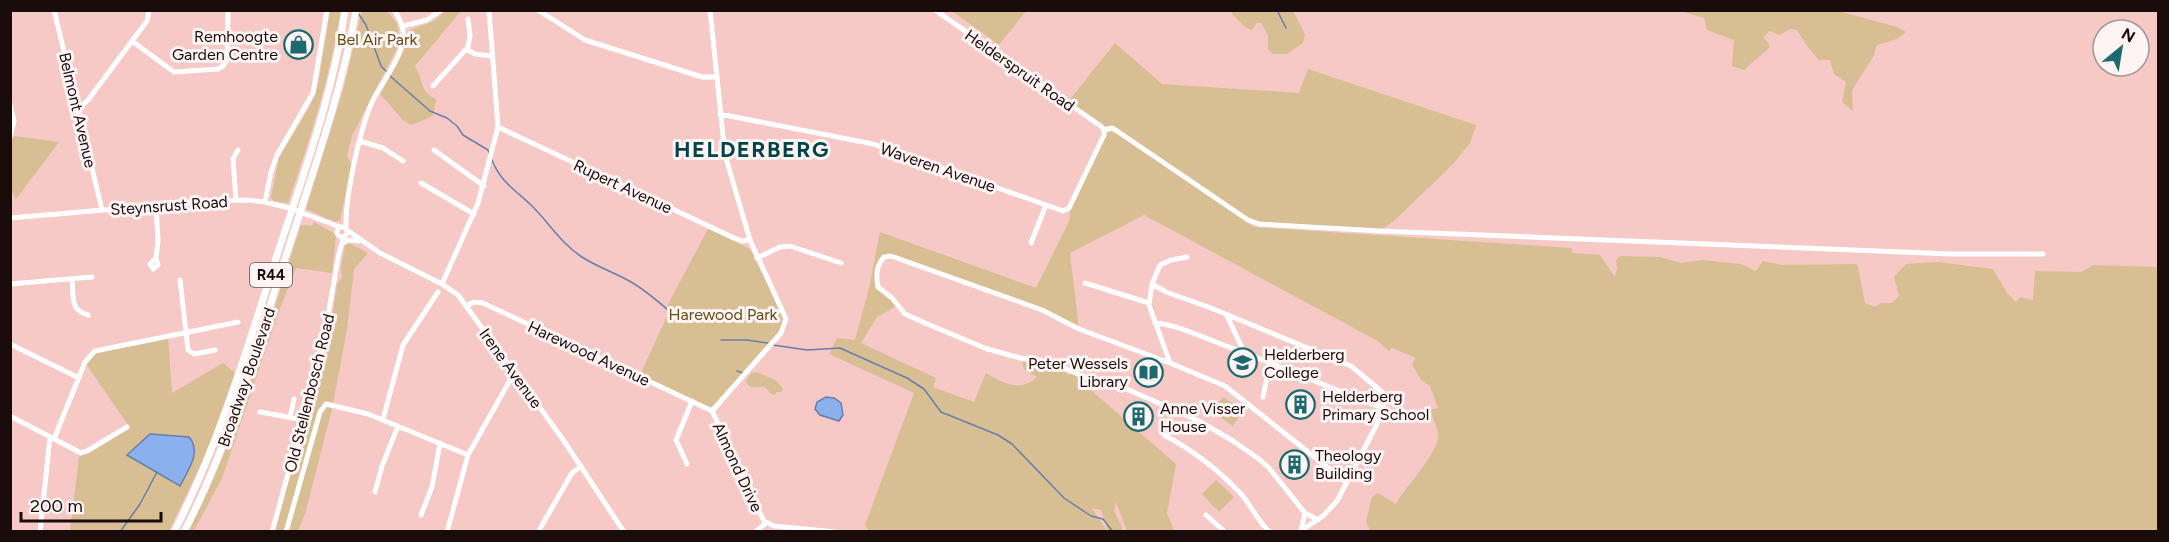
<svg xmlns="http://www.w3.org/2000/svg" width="2169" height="542" font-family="Figtree,sans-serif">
  <rect width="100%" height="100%" fill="#f6c9c7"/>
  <!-- green -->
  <path fill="#d7be93" d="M362 10 387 11 397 23 399 37 398 46 352 136 347 156 351 163V169L340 220 335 222 306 209 344 87Z
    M330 11H341C330 77 310 139 288 203L273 201 271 197 279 158 310 106 318 85Z
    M446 11H461L415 66C424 81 419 91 436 99L433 116 411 125 403 120 380 94 403 53 410 30 434 21Z
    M952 11H1026L999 45Z
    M1232 11H1293L1305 34 1303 43 1287 54H1273L1268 49V35L1261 23H1257L1252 30 1245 27 1232 14Z
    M1679 11H1838L1897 27 1906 32 1897 39 1877 45 1873 57 1852 90 1853 111 1842 102 1846 82 1834 74 1830 60H1819L1807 46 1797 30 1790 29 1780 35 1769 31 1763 38 1767 41 1770 47 1744 70 1732 66 1734 40 1707 30 1704 18Z
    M1115 43 1162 84 1299 93 1308 69 1476 125 1470 143 1454 163 1396 219 1380 231 1255 223 1117 131 1104 130 1067 103Z
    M1112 130 1254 227 1572 248V253L1600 255 1615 277 1617 269 1616 260 1620 256 1660 257 1681 263 1702 260 1712 261 1741 264 1756 271 1763 261 1782 265 1856 264 1858 266 1865 303 1875 307 1881 303H1892L1899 296 1894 277 1906 264 1938 262 1993 269 2007 293 2016 302 2020 297 2033 300 2035 271 2082 272 2093 265 2158 267V531H1370L1366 521 1372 497 1378 493 1396 504C1406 485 1439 454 1438 434 1437 426 1432 417 1430 410L1438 408 1430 386 1421 380 1412 364 1416 358 1392 348 1389 351 1376 340 1144 215 1070 253 1079 329 1042 310 891 256 882 259 877 282 898 305 877 317 861 343 936 378 933 387 974 402 986 373C1003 383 1020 393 1037 377L1024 369 1022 362 1048 364 1070 375 1072 372 1086 377 1092 391 1176 464 1167 513 1174 531H1127L1116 502 1114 511 1122 527V531H1108L1101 510 1092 508 1107 531H869L865 525 914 393 829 354 837 338 855 340 869 288 880 232 1036 288 1070 219V211L1108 132Z
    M14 136 59 142 16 199 11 189V142Z
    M314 222 332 232 336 236 332 273 296 268 279 311 222 478 194 531 188 532C239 435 267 328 301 225L312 226Z
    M708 229 750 249 783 315 781 329 713 406 709 407 640 375 669 312 666 308Z
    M349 243 368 253 354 269 347 329 332 409 305 514 298 531 275 532 331 325 337 285 342 277 341 267 345 246Z
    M168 337 172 393 223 363 235 373 206 454 169 531 70 532 79 457 130 428 87 365 89 359 96 352Z
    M757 372 777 381 783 389 781 392H777L774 395 770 393 765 387C759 386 748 391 746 380L752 373Z
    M1223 397 1243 410 1233 426 1212 412Z
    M1216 480 1234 497 1219 512 1202 494Z"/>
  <!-- water -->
  <path fill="#8bb0ee" stroke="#697faa" stroke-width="1.5" d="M826 397 834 398 841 403 843 415 839 421 820 415 815 409 817 402Z
    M150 434 189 437C202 452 188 470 180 486L127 455Z"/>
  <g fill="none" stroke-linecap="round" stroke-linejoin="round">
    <!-- stream -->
    <path stroke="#697faa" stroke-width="1.5" d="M1277 10 1286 28
      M358 13 366 25 381 66 386 71
      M390 76 430 111 447 118 457 126 463 135 488 150 489 153
      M492 160C500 181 515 190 530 204 548 221 560 243 582 257 597 267 616 273 631 282 647 291 661 304 675 316
      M721 340H747L768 343
      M773 345 807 350 840 348 907 378 924 389 941 412 998 435 1012 444 1064 498 1091 516 1103 519 1113 532
      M737 371 743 373
      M120 532 140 504 157 472"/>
    <!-- minor -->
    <path stroke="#fff" stroke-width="5" d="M54 10 102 210
      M538 10 585 40 702 77H716
      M710 10 725 155 750 240 786 319 781 333 712 411
      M935 10 1102 127 1104 130
      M403 26 427 20 441 10
      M132 41 174 72 218 69 223 66 227 60 228 10
      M466 49 475 54 492 56
      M433 86 468 47 470 35 468 19
      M10 104 14 121 10 137
      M77 110 88 100 147 21 149 10
      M720 114 873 144 1063 211 1069 208 1104 135V130
      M498 127 734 238 742 241 750 240
      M1104 130 1112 128 1117 131 1248 220 1259 224 1380 231 1952 254H2043
      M360 141 383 148 403 161
      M434 150 484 186
      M421 183 474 214
      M236 200 233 159 238 150
      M265 202 271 172 277 155 313 93 327 10
      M156 205 158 241 156 258 158 265 153 269 150 264 156 258
      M10 218 209 201 246 200 265 202 289 208 340 227
      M337 232a5 5 0 1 1 10 0a5 5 0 1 1-10 0Z
      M346 229C345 197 359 132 372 102 381 84 400 60 403 40 405 29 401 20 394 10
      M347 230 380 253 442 284 458 295 564 441 624 532
      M342 243 349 240 359 241
      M1031 243 1046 205
      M1187 257 1171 260 1160 265 1152 284 1149 305 1170 363 1225 386 1346 482
      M757 258 780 247 790 246 841 263
      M72 279C74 295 69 310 88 315
      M180 280 188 350 194 354 215 350
      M1085 283 1149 303
      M10 284 92 277
      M442 284 478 203 498 127 489 10
      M1152 284 1166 292 1211 308 1351 366 1382 392 1384 400 1383 408 1376 426 1337 501 1323 516 1299 532
      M466 306 474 302 483 303 712 411
      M1227 316 1244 352
      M1155 323C1178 325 1200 336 1221 344 1276 364 1329 388 1383 408
      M10 344 79 378
      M1170 363 1079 329 1042 310 891 256 884 257C876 266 876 276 878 287L892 298 905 314 925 323 987 349 1020 358 1048 361 1080 375 1129 390 1199 421 1233 441 1259 459 1269 468 1305 513 1318 520
      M1263 397 1270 362
      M712 411 764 521 774 526 836 532
      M260 412 304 420
      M10 416 81 453 87 451 127 427
      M290 417 294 399
      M383 419 403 345 438 292
      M1164 435C1194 451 1219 470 1242 495 1252 507 1258 522 1270 532
      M54 439 85 362 95 351 238 322
      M687 464 676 440 692 401
      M375 492 382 466 398 426
      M421 515 432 487 440 443
      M1206 515 1225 532
      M1301 530 1305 513
      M40 532 50 437
      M272 532 322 349 339 253 344 236
      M286 532 320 412 326 404 368 414 468 455
      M447 532 468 455 509 382 516 375
      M538 532 572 473 581 466
      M755 532 766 523"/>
    <!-- major -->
    <path stroke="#fff" stroke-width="7" d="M174 532C219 444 247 349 277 255 303 175 333 95 345 10
      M184 532C229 445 255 351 285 259 311 177 341 96 356 10"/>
  </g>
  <!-- icons -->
  <defs>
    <symbol id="shop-ring" viewBox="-11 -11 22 22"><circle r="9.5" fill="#fef4f4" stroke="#1d6a6e" stroke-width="1.5"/><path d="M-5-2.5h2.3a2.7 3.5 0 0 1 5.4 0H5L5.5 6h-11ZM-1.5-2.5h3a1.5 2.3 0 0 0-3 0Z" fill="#1d6a6e"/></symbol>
    <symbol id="university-ring" viewBox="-11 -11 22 22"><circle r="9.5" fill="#fef4f4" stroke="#1d6a6e" stroke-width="1.5"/><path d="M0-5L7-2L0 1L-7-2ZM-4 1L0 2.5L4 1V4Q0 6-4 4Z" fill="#1d6a6e"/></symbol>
    <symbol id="library-ring" viewBox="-11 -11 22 22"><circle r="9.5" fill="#fef4f4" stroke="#1d6a6e" stroke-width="1.5"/><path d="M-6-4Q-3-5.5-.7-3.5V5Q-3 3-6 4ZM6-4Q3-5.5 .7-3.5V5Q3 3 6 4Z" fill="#1d6a6e"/></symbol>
    <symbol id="building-ring" viewBox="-11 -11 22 22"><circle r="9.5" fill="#fef4f4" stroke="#1d6a6e" stroke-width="1.5"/><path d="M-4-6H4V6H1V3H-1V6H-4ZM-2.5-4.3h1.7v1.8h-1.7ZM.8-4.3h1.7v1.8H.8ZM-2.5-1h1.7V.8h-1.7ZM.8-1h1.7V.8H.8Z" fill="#1d6a6e"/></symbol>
  </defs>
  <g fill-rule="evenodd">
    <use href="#shop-ring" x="282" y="28" width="33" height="33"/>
    <use href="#university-ring" x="1226" y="346" width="33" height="33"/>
    <use href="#library-ring" x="1132" y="356" width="33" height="33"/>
    <use href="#building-ring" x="1284" y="388" width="33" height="33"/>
    <use href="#building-ring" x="1122" y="400" width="33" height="33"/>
    <use href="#building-ring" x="1278" y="448" width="33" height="33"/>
  </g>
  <g text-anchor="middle" stroke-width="6" stroke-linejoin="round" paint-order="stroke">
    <!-- shield labels -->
    <rect fill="#fef4f4" stroke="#5f5252" stroke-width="1.5" x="250" y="263" width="42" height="24" rx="4.5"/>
    <g font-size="15" font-weight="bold" fill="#1b0c0c">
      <text x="271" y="280">R44</text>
    </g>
    <!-- poi labels -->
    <g font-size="16" fill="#1b0c0c" stroke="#fef4f4" text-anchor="start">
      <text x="278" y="42" text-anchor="end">Remhoogte<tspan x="278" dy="18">Garden Centre</tspan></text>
      <text x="1264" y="360">Helderberg<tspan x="1264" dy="18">College</tspan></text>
      <text x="1128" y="369" text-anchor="end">Peter Wessels<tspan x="1128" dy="18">Library</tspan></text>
      <text x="1322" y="402">Helderberg<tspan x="1322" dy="18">Primary School</tspan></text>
      <text x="1160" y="414">Anne Visser<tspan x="1160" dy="18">House</tspan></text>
      <text x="1315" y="461">Theology<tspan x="1315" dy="18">Building</tspan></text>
    </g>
    <!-- park labels -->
    <g font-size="16" fill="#674c17" stroke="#fef4f4">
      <text x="377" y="45">Bel Air Park</text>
      <text x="723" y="320">Harewood Park</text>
    </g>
    <!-- street labels -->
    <g font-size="16" fill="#1b0c0c" stroke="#fef4f4">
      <text transform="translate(1020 70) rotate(35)" y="6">Helderspruit Road</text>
      <text transform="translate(78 110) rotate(77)" y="6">Belmont Avenue</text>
      <text transform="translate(938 167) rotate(19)" y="6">Waveren Avenue</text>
      <text transform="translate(623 186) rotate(25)" y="6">Rupert Avenue</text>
      <text transform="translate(169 205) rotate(-4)" y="6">Steynsrust Road</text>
      <text transform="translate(589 353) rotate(25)" y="6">Harewood Avenue</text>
      <text transform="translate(511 368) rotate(54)" y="6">Irene Avenue</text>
      <text transform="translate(246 377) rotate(-71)" y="6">Broadway Boulevard</text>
      <text transform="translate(309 393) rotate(-76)" y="6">Old Stellenbosch Road</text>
      <text transform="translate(738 467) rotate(65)" y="6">Almond Drive</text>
    </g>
    <!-- district labels -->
    <g font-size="22" font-weight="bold" letter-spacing="1.5" fill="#004448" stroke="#fef4f4">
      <text x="752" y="157">HELDERBERG</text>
    </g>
  </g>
  <!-- border -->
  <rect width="2169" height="542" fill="none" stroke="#1b0c0c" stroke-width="24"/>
  <!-- north arrow -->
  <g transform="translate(2121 48) rotate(30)"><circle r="28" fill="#fef4f4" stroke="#a39797" stroke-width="1.5"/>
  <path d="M0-4.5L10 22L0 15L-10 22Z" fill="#1d6a6e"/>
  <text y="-9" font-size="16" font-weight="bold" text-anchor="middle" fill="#1b0c0c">N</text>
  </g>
  <!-- scale -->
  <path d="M21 512v9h140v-9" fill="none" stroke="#1b0c0c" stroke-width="3"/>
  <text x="30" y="512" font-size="18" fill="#1b0c0c" stroke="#fef4f4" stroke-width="4.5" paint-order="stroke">200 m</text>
</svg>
